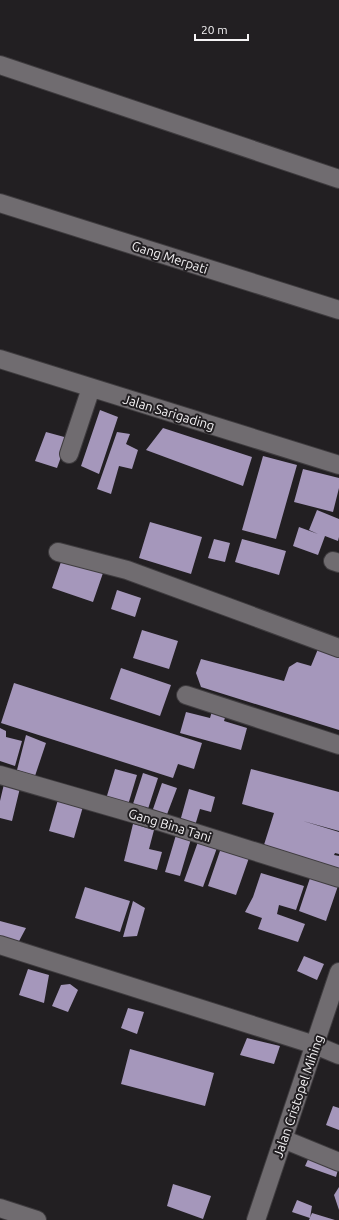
<svg xmlns="http://www.w3.org/2000/svg" width="339" height="1220" font-family="Ubuntu,sans-serif">
  <rect width="100%" height="100%" fill="#221f22"/>
  <!-- building -->
  <path fill="#a597bb" d="M100 410 118 417 99 474 81 466Z
    M163 428 252 457 243 486 146 450Z
    M46 432 68 438 57 468 35 461Z
    M117 432 130 434 126 444 138 450 132 469 119 466 111 494 97 489Z
    M263 456 297 465 276 539 242 530Z
    M303 469 339 478V488L333 512 294 502Z
    M317 510 339 519V537L338 541 325 536 318 555 293 546 299 527 318 534 309 530Z
    M150 522 202 537 191 574 139 558Z
    M214 539 230 543 225 562 208 558Z
    M242 539 286 551 279 575 235 562Z
    M62 559 103 573 93 602 52 588Z
    M117 590 141 598 135 617 111 609Z
    M142 630 178 641 169 669 133 658Z
    M318 649 339 655V730L201 687 196 673 201 659 284 681 289 667 297 662 311 666Z
    M121 668 171 685 160 716 110 699Z
    M14 683 202 743 194 769 178 764 173 778 1 723Z
    M213 708 227 711 224 721 247 728 241 750 180 733 186 712 210 718Z
    M0 728 6 731V737L22 741 15 766 0 761Z
    M26 735 46 743 35 776 17 770Z
    M115 769 137 775 128 805 106 799Z
    M251 769 339 792V831L303 821 339 832V854L335 853 334 855 339 856V876L263 848 274 813 242 804Z
    M143 773 158 778 147 812 132 807Z
    M162 783 177 788 166 817 152 812Z
    M4 784 20 788 12 821 0 818V801Z
    M189 789 215 797 211 812 200 809 194 829 179 825Z
    M59 796 84 803 74 838 49 831Z
    M133 824 154 830 149 849 162 852 157 870 124 861Z
    M176 835 191 839 180 876 165 872Z
    M199 839 218 845 203 887 184 881Z
    M222 845 250 855 236 895 208 886Z
    M312 872 339 883 326 921 299 911Z
    M261 873 304 886 296 910 279 905 277 914 305 924 298 942 258 929 262 918 245 912 253 897Z
    M85 887 130 901 120 932 75 918Z
    M133 901 145 908 137 936 123 937Z
    M0 921 26 928 17 945 0 939Z
    M304 956 324 964 317 980 297 971Z
    M28 969 49 975 44 1003 19 995Z
    M70 984 78 990 68 1012 52 1006 61 985Z
    M128 1008 144 1012 137 1034 121 1028Z
    M247 1038 280 1046 274 1064 240 1055Z
    M130 1049 214 1073 205 1106 121 1084Z
    M333 1106 339 1108V1130L326 1125Z
    M310 1155 339 1166 336 1177 305 1166Z
    M173 1184 211 1196 203 1219 167 1206Z
    M339 1187V1210L334 1195Z
    M297 1200 312 1206 310 1218 292 1212Z
    M312 1213 335 1220H309Z"/>
  <g fill="none" stroke-linecap="round" stroke-linejoin="round">
    <defs>
      <path id="minor" d="M0 65 339 179
        M0 203 339 310
        M0 359 339 465
        M69 454 91 388
        M58 552 127 570 339 648
        M333 561 339 563
        M186 695 339 745
        M0 775 142 816 339 878
        M0 945 315 1045 339 1055
        M283 1139 339 1162
        M0 1208 37 1220
        M256 1220 339 972"/>
    </defs>
    <!-- minor casing -->
    <use href="#minor" stroke="#3f3c3f" stroke-width="20"/>
    <!-- minor -->
    <use href="#minor" stroke="#706c70" stroke-width="18"/>
  </g>
  <g text-anchor="middle" stroke-width="4" stroke-linejoin="round" paint-order="stroke">
    <!-- street labels -->
    <g font-size="13" fill="#f5f3f5" stroke="#221f22">
      <text transform="translate(170 257) rotate(18)" y="5">Gang Merpati</text>
      <text transform="translate(169 412) rotate(17)" y="5">Jalan Sarigading</text>
      <text transform="translate(170 825) rotate(17)" y="5">Gang Bina Tani</text>
      <text transform="translate(298 1096) rotate(-71)" y="5">Jalan Cristopel Mihing</text>
    </g>
  </g>
  <!-- scale -->
  <path d="M195 34v6h53v-6" fill="none" stroke="#f5f3f5" stroke-width="2"/>
  <text x="201" y="34" font-size="12" fill="#f5f3f5" stroke="#221f22" stroke-width="3" paint-order="stroke">20 m</text>
</svg>
